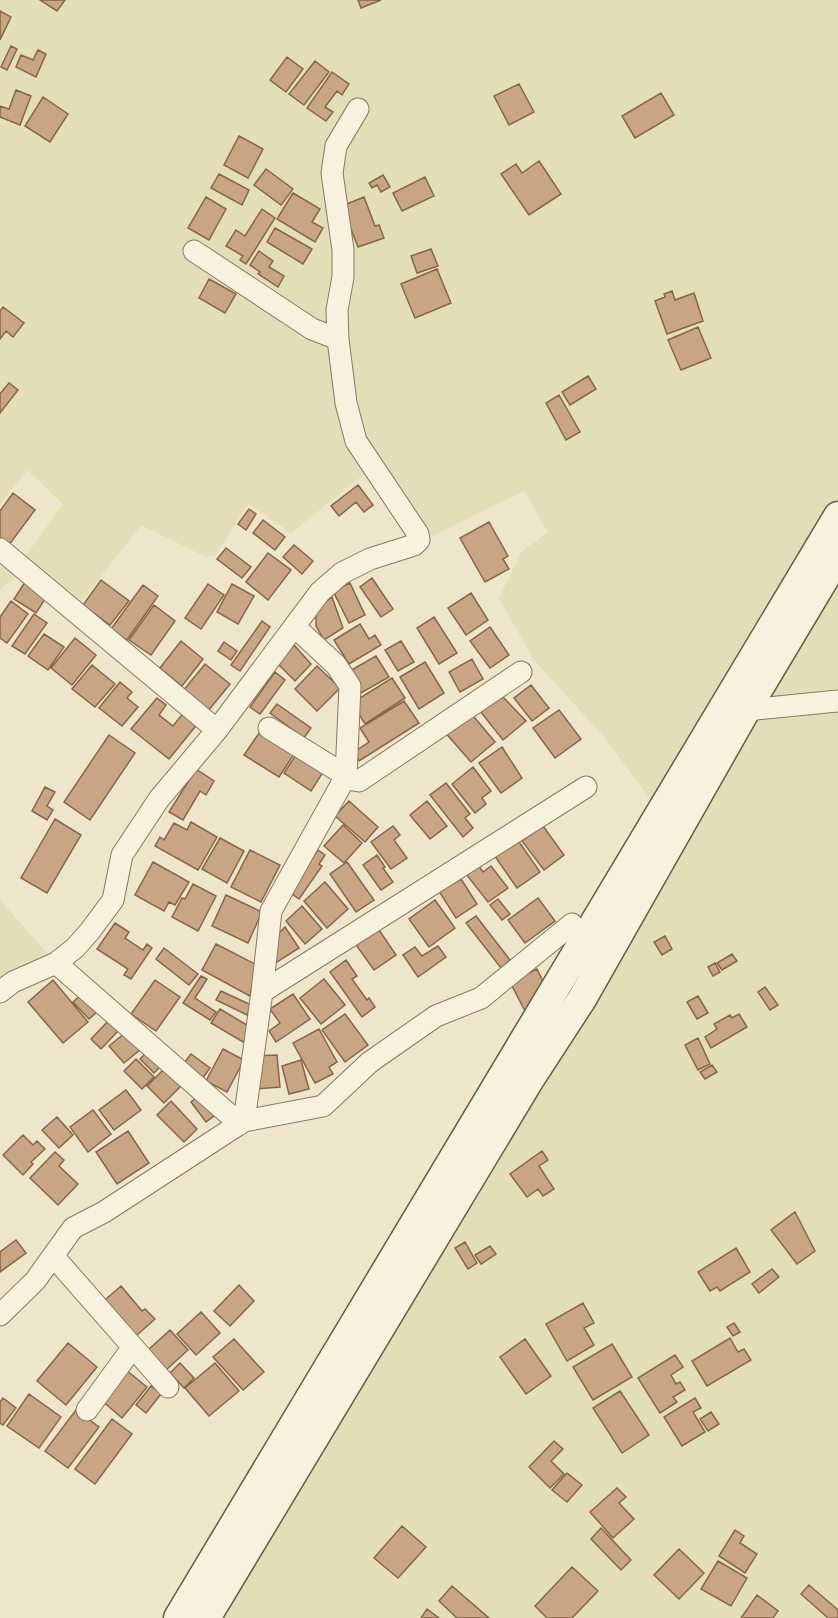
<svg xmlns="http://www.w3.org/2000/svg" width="838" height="1618" font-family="Bitter,serif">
  <rect width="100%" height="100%" fill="#ede6cb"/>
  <!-- farmland -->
  <path fill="#e2dfb8" d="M0 0H838V1618H194L673 830 605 738 533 659 499 598 522 551 548 532 524 491 430 537 377 464 291 533 248 504 215 556 206 557 141 525 78 606 32 566 0 589V569L3 566 24 558 63 504 27 470 0 504Z
    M0 900 56 963 0 992Z"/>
  <!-- building -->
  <path fill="#c8a683" stroke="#866647" stroke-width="1.5" d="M40 0H65L57 11Z
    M358 0H381L361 8Z
    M0 11 11 17 0 40Z
    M11 46 17 49 7 70 1 67Z
    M38 50 46 54 36 77 16 67 21 55 33 60Z
    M287 57 303 69 286 92 270 80Z
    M315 61 329 72 304 105 289 94Z
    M332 72 349 84 342 95 337 91 325 107 333 112 326 121 307 108Z
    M519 84 534 112 509 125 494 96Z
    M16 90 31 96 20 125 0 117V106L9 109Z
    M661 93 674 115 635 138 622 116Z
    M43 97 68 114 50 142 25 126Z
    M239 136 263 149 248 178 224 165Z
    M539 161 561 194 529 215 501 174 516 164 522 173Z
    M266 169 293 189 281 205 254 185Z
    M219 174 249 190 242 205 211 188Z
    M383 175 390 187 381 192 377 185 372 188 369 183Z
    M425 177 434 196 402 211 393 193Z
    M293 193 320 209 312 222 323 228 315 242 277 219Z
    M206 197 226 209 209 240 188 228Z
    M364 197 375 226 379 225 384 238 358 247 342 206Z
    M262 209 275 218 246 264 240 260 243 256 226 246 236 230 245 236Z
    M275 228 312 249 303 264 267 242Z
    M431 249 438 266 417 273 411 256Z
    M259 251 273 261 269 267 284 276 278 287 258 274 260 272 250 265Z
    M437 269 451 303 415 318 401 284Z
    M209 279 236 294 225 313 199 298Z
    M672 291 675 300 694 293 703 321 667 334 655 301 665 297 664 294Z
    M3 307 24 323 13 337 6 331 0 339V311Z
    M698 327 711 358 681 370 668 340Z
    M588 376 596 389 570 405 562 392Z
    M9 383 18 390 0 413V394Z
    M559 395 580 432 566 440 546 403Z
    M358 485 373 505 364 512 356 502 339 516 331 506Z
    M13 493 35 510 9 545 0 538V511Z
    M249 509 256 514 246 530 238 524Z
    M263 520 285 537 275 550 253 533Z
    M489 522 508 556 503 559 509 569 485 582 460 538Z
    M294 545 313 561 302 574 283 557Z
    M226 548 251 567 242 578 217 559Z
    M268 553 291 570 268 600 246 582Z
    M372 578 393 609 381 617 360 587Z
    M27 579 49 593 36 613 14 599Z
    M101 580 129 601 110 625 83 605Z
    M350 583 365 615 349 623 333 591Z
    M208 584 224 595 201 629 185 618Z
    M232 584 254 596 238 624 217 612Z
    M143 585 158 596 127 640 111 629Z
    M471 593 488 620 466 635 448 608Z
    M332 597 343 628 324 640 316 626V609Z
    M11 601 28 614 7 643 0 638V617Z
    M154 605 175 621 151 655 129 640Z
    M34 614 47 623 25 654 12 646Z
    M434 617 457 653 439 664 417 628Z
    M262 621 270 627 240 671 231 665Z
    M360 624 369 639 375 635 381 645 349 664 334 640Z
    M490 627 509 655 490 668 470 641Z
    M44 634 64 647 48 670 28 656Z
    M75 638 96 655 72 685 51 668Z
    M181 641 203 659 182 686 160 668Z
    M401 641 414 662 398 671 385 650Z
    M224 642 237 651 231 660 218 651Z
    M294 645 311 664 295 681 277 663Z
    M376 656 389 677 361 693 348 672Z
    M472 659 483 679 460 692 449 672Z
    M425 662 444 693 419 709 400 677Z
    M205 664 230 684 208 711 183 691Z
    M92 665 115 684 95 707 72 689Z
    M317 666 340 688 317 711 295 689Z
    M275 672 285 680 260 714 250 707Z
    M392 678 405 698 365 724 352 703Z
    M120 682 132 692 127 698 138 707 122 726 99 708Z
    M531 685 549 708 532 721 514 698Z
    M503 697 526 721 503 740 480 711Z
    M157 698 166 705 159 715 173 726 185 711 199 722 169 759 131 729Z
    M404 701 419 723 359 761 354 752 369 742 360 728Z
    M277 704 311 728 304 738 270 713Z
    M559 710 581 739 555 758 533 728Z
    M469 711 495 742 471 762 443 730Z
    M262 729 296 751 279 777 244 755Z
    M109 735 135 753 90 820 64 802Z
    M502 747 522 778 501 793 479 763Z
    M300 749 327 766 311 791 284 773Z
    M473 767 491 791 482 798 486 804 475 813 452 784Z
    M196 769 214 781 206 795 200 791 183 820 169 812Z
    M446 783 470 814 465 818 473 828 463 837 430 795Z
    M45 787 55 792 47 806 53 810 47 820 32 811Z
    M349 801 378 827 365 842 335 816Z
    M427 801 447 826 430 839 410 815Z
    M55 819 81 835 47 893 21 878Z
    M191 822 217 837 198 870 155 846 160 837 164 840 174 823 187 830Z
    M343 825 362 843 344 863 324 846Z
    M393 826 400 835 394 840 407 858 391 869 371 842Z
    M543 826 564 855 544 870 522 841Z
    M220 838 244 851 227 883 202 869Z
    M517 839 540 872 517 888 494 855Z
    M250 850 280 865 261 902 231 887Z
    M318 850 325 855 319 864 322 866 299 899 288 891Z
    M377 855 385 867 383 868 393 882 381 890 363 865Z
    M153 862 189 882 175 905 169 902 164 911 135 895Z
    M347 862 374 900 356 912 330 874Z
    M478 865 483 872 491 866 508 888 488 902 466 874Z
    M461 879 477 904 456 918 437 888 452 884Z
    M325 882 348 909 327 928 304 901Z
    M193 884 216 896 198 931 172 917 182 898 185 899Z
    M226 895 262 912 248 943 212 926Z
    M538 898 555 921 525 943 508 920Z
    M498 899 510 914 502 920 490 905Z
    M435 900 455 928 429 947 409 919Z
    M302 906 322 929 305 944 286 921Z
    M476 916 510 960 501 968 466 923Z
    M115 923 129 932 125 938 143 950 147 944 152 948 131 979 124 975 128 969 97 949Z
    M285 927 299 948 274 964V938Z
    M377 927 396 955 374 970 354 942Z
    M665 936 672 949 662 955 654 942Z
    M216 944 257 965 250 996 202 970Z
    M438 946 446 957 418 977 403 955 415 947 422 956Z
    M164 948 198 974 189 985 156 959Z
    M732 954 737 961 722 970 717 963Z
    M346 960 357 976 352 979 367 1000 369 998 375 1007 362 1017 330 972Z
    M715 963 720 972 713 976 708 967Z
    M537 969 549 993 526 1013 508 978 525 975Z
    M201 976 207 979 195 998 216 1012 210 1020 183 1003Z
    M324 979 345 1005 321 1024 300 998Z
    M53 980 88 1022 63 1043 28 1002Z
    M155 980 180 997 156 1031 131 1014Z
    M765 987 778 1005 770 1010 758 992Z
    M221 991 251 1005 247 1015 216 1000Z
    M84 992 100 1009 89 1019 73 1002Z
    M293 994 310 1019 276 1042 269 1031 280 1023 270 1009Z
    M698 996 708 1013 697 1019 687 1002Z
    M220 1009 252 1028 243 1042 211 1023Z
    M345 1014 368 1045 345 1062 322 1030Z
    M739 1014 747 1027 711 1048 705 1037 717 1029 714 1024 730 1015 732 1018Z
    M109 1020 119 1030 101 1049 91 1039Z
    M319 1029 337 1062 329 1067 333 1074 315 1083 293 1043Z
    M125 1033 140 1050 124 1063 109 1046Z
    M698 1038 710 1064 698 1070 685 1045Z
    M223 1049 244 1060 227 1092 206 1081Z
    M148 1051 162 1065 154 1073 140 1059Z
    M191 1054 210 1068 203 1078 184 1063Z
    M277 1055 280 1087 256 1089 254 1056Z
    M136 1059 154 1077 142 1089 124 1071Z
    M301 1060 309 1089 289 1094 282 1066Z
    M712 1065 717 1072 705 1079 700 1072Z
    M164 1069 181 1086 164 1103 147 1086Z
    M126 1090 141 1110 114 1130 99 1110Z
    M198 1096 214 1116 206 1122 191 1102Z
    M171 1101 197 1129 184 1142 157 1115Z
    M93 1110 111 1134 88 1152 70 1127Z
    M57 1117 73 1135 59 1148 42 1130Z
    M128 1131 149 1163 117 1184 96 1152Z
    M23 1135 33 1145 37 1141 45 1149 31 1162 33 1164 23 1175 3 1155Z
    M542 1151 548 1160 539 1166 554 1189 543 1196 538 1189 527 1197 510 1174Z
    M55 1152 64 1160 59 1166 78 1184 58 1205 30 1178Z
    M795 1212 815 1251 797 1264 771 1230Z
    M16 1240 26 1253 0 1272V1252Z
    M465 1242 477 1263 468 1269 455 1248Z
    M490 1246 496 1254 481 1264 475 1255Z
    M736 1248 750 1272 720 1291 717 1287 710 1291 698 1272Z
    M772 1269 779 1277 759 1293 752 1284Z
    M239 1285 254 1301 230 1326 214 1311Z
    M121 1286 142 1311 145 1309 155 1319 136 1336 105 1300Z
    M583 1303 594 1323 584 1328 594 1345 567 1361 546 1324Z
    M201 1312 220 1333 196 1355 177 1334Z
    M734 1323 740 1332 733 1336 727 1327Z
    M170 1330 188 1350 166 1370 148 1350Z
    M730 1338 738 1352 744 1349 751 1360 707 1386 692 1361Z
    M234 1339 264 1372 243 1390 213 1357Z
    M525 1339 551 1376 526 1394 500 1357Z
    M68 1343 97 1367 66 1405 37 1381Z
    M612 1344 632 1377 593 1400 573 1367Z
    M675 1355 683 1367 671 1375 676 1384 680 1382 685 1390 673 1397 677 1402 660 1413 638 1378Z
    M180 1363 194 1378 184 1388 170 1373Z
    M215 1363 239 1391 209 1416 185 1388Z
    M126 1370 147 1387 122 1418 101 1400Z
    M151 1386 161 1394 146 1413 136 1405Z
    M620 1391 649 1435 622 1453 593 1408Z
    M29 1394 61 1417 39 1448 7 1426Z
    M3 1398 16 1408 3 1425 0 1423V1402Z
    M695 1398 701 1408 693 1412 705 1432 682 1446 664 1417Z
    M76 1410 99 1427 68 1468 45 1451Z
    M711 1412 719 1424 708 1431 700 1419Z
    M112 1419 132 1434 95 1484 75 1469Z
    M554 1441 563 1449 551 1461 564 1474 550 1488 529 1467Z
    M567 1473 582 1485 567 1502 552 1490Z
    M617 1488 626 1497 619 1503 634 1519 613 1538 590 1512Z
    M402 1526 426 1547 398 1578 374 1558Z
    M601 1528 631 1560 621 1570 591 1539Z
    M735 1530 744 1536 740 1543 757 1554 745 1573 719 1556Z
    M679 1549 704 1573 679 1599 654 1575Z
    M718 1561 747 1578 731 1606 701 1589Z
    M572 1567 598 1591 572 1618H547L535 1606Z
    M809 1585 838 1610V1618H828L801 1594Z
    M452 1586 489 1618H457L439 1601Z
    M757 1595 778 1611 773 1618H741Z
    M427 1609 439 1618H421Z"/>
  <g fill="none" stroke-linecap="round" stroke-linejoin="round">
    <defs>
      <path id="street" d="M194 251 312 329 338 339
        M0 549 217 730
        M746 710 838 701
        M269 728 353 780 359 781 521 672
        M56 963 240 1124
        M0 992 13 982 56 963 75 948 90 931 113 900 122 855 159 799 217 730 320 592 342 573 370 559 414 545 419 540 418 534 356 441 346 403 338 339 337 310 343 277V250L332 173 336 146 358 109
        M262 992 586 787
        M244 1121 262 992 271 911 346 776 350 686 336 665 295 627
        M54 1257 168 1387
        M0 1315 35 1281 73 1228 104 1212 244 1121 323 1106 370 1062 436 1016 481 998 572 924
        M87 1410 133 1347"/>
      <path id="secondary" d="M178 1618 838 516
        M206 1618 530 1079 582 999 746 710 838 556"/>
    </defs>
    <!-- street casing -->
    <use href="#street" stroke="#897960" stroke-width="23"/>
    <!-- secondary casing -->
    <use href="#secondary" stroke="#6b5a43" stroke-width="31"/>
    <!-- street -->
    <use href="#street" stroke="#f7f2de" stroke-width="21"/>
    <!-- secondary -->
    <use href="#secondary" stroke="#f7f2de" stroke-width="28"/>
  </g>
</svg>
